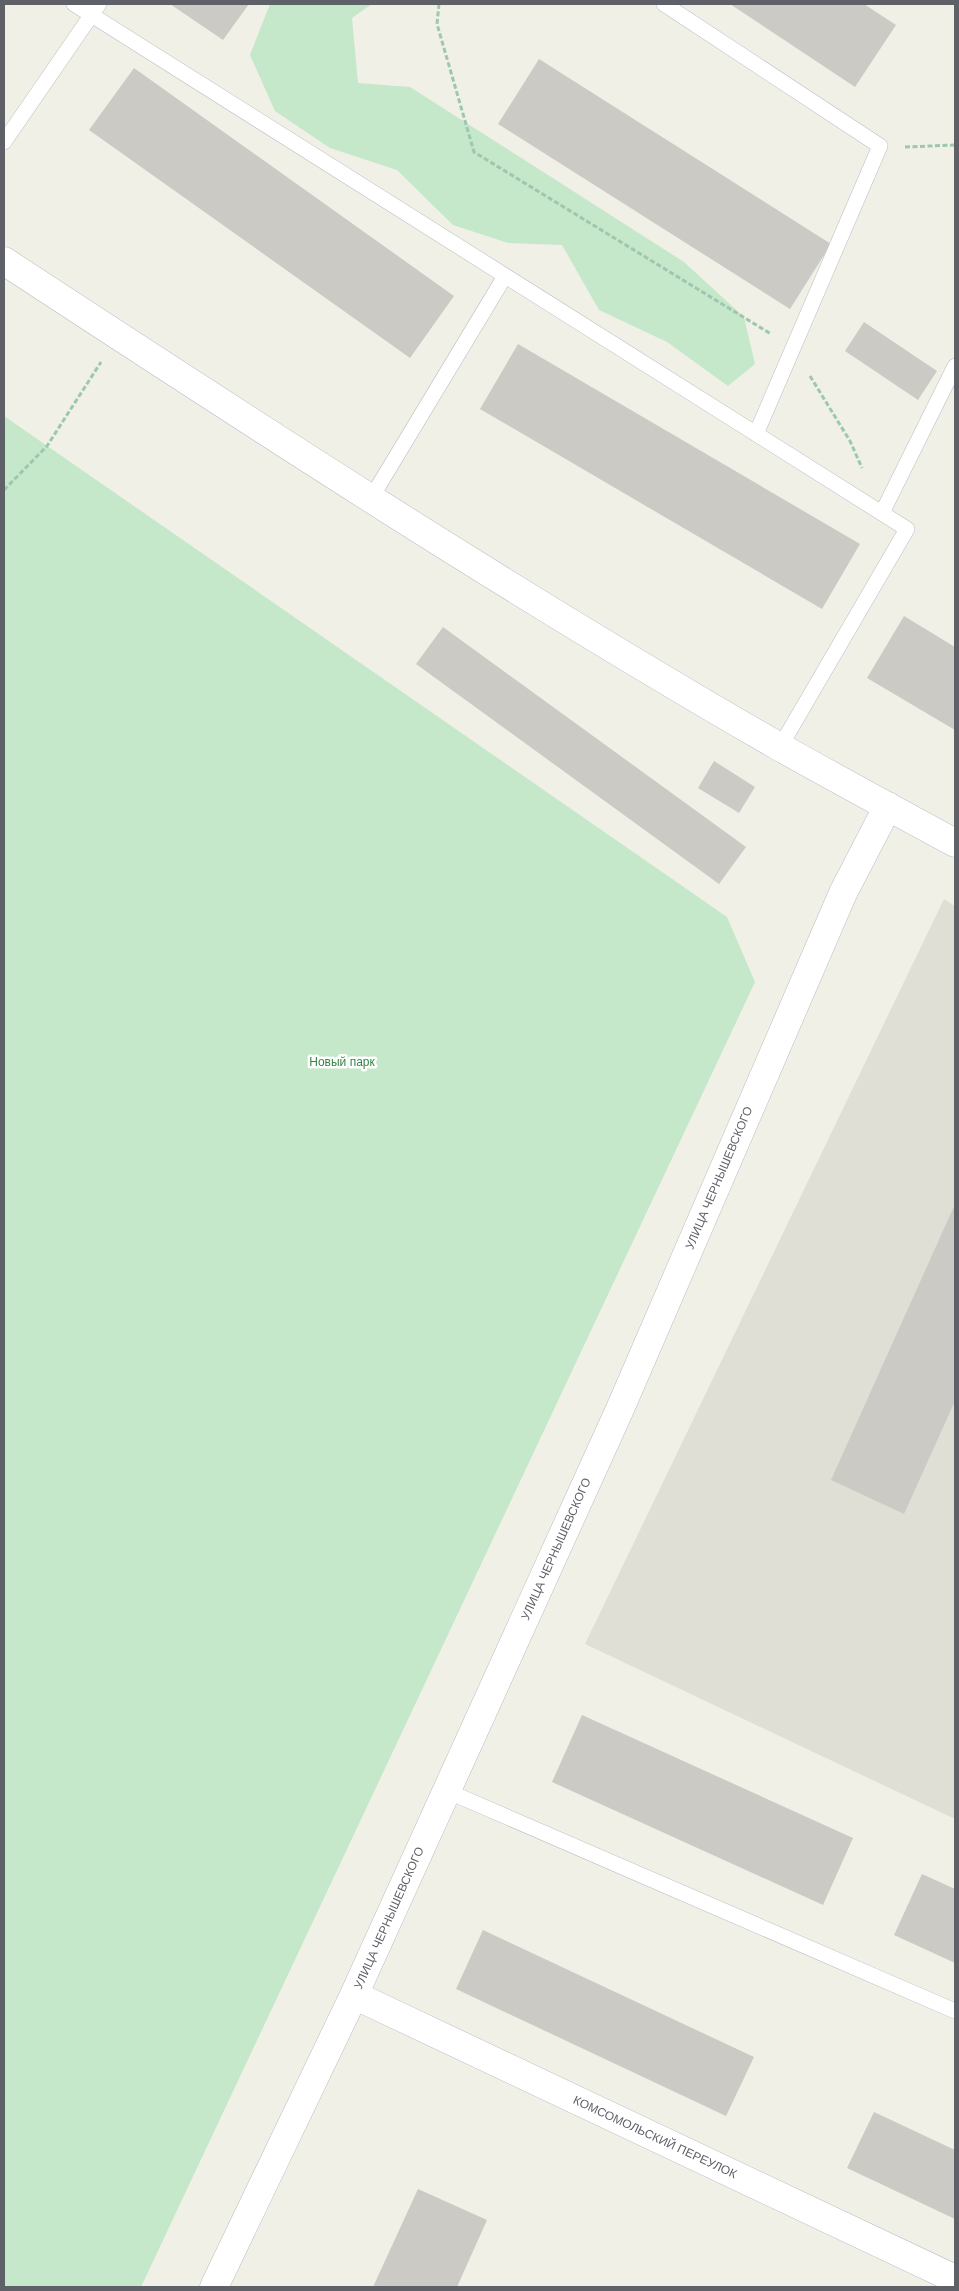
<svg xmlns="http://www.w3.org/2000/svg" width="959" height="2291" font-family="Helvetica,sans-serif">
  <rect width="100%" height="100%" fill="#f0f0e7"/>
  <!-- education -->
  <path fill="#e0dfd5" d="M944 899 955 906V1819L585 1644Z"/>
  <!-- green -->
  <path fill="#c5e7ca" d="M270 4H372L352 18 358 83 410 87 684 262 744 317 755 364 728 386 667 342 599 310 562 245 508 243 453 225 397 170 330 148 275 111 250 55Z
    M4 416 727 917 755 982 141 2287H4Z"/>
  <!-- building -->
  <path fill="#cccac4" d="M170 4H249L223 40Z
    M730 4H864L896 25 855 87Z
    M539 59 831 244 790 309 498 124Z
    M134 68 454 296 410 358 89 130Z
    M864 322 937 371 918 400 845 351Z
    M518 344 860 544 822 609 480 409Z
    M904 616 955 647V730L867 678Z
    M443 627 746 847 719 884 416 664Z
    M714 761 755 787 739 813 698 788Z
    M955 1204V1401L904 1514 831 1480Z
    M582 1715 853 1838 823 1905 552 1782Z
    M922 1874 955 1889V1963L894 1935Z
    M483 1930 754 2057 726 2116 456 1989Z
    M874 2112 955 2150V2219L847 2168Z
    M418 2189 487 2220 457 2287H373Z"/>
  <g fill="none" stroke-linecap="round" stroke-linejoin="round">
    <defs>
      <path id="lane" d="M74 4 907 529 780 747
        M664 4 880 146 756 434
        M4 142 99 4
        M370 500 505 276
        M882 513 955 366
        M447 1791 955 2011"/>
      <path id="street" d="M4 261C259 428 514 594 778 746 837 779 896 811 955 843
        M354 1995 955 2279
        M214 2287 354 1995 620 1409 843 893 888 806"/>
    </defs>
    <!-- lane casing -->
    <use href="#lane" stroke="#bbbdc2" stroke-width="16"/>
    <!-- street casing -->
    <use href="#street" stroke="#bbbdc2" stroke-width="29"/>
    <!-- path -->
    <path stroke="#9ec7b0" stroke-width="3" stroke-dasharray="5 2.5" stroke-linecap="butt" d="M439 4 437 24 474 152 771 334
      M905 147 955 145
      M810 376 850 441 862 468
      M4 490 47 446 101 362"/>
    <!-- lane -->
    <use href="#lane" stroke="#fff" stroke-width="15"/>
    <!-- street -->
    <use href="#street" stroke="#fff" stroke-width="28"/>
  </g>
  <g text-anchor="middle" stroke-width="5" stroke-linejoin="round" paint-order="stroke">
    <!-- park labels -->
    <g font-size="12" fill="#378547" stroke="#fff">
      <text x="342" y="1066">Новый парк</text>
    </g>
    <!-- street labels -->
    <g font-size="12" fill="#5e6167" stroke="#fff">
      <text transform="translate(719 1178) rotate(-67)" y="4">УЛИЦА ЧЕРНЫШЕВСКОГО</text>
      <text transform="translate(556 1549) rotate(-66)" y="4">УЛИЦА ЧЕРНЫШЕВСКОГО</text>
      <text transform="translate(389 1918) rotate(-66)" y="4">УЛИЦА ЧЕРНЫШЕВСКОГО</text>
      <text transform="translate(655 2137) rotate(25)" y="4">КОМСОМОЛЬСКИЙ ПЕРЕУЛОК</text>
    </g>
  </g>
  <!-- border -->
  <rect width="959" height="2291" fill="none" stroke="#5e6167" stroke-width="10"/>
</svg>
